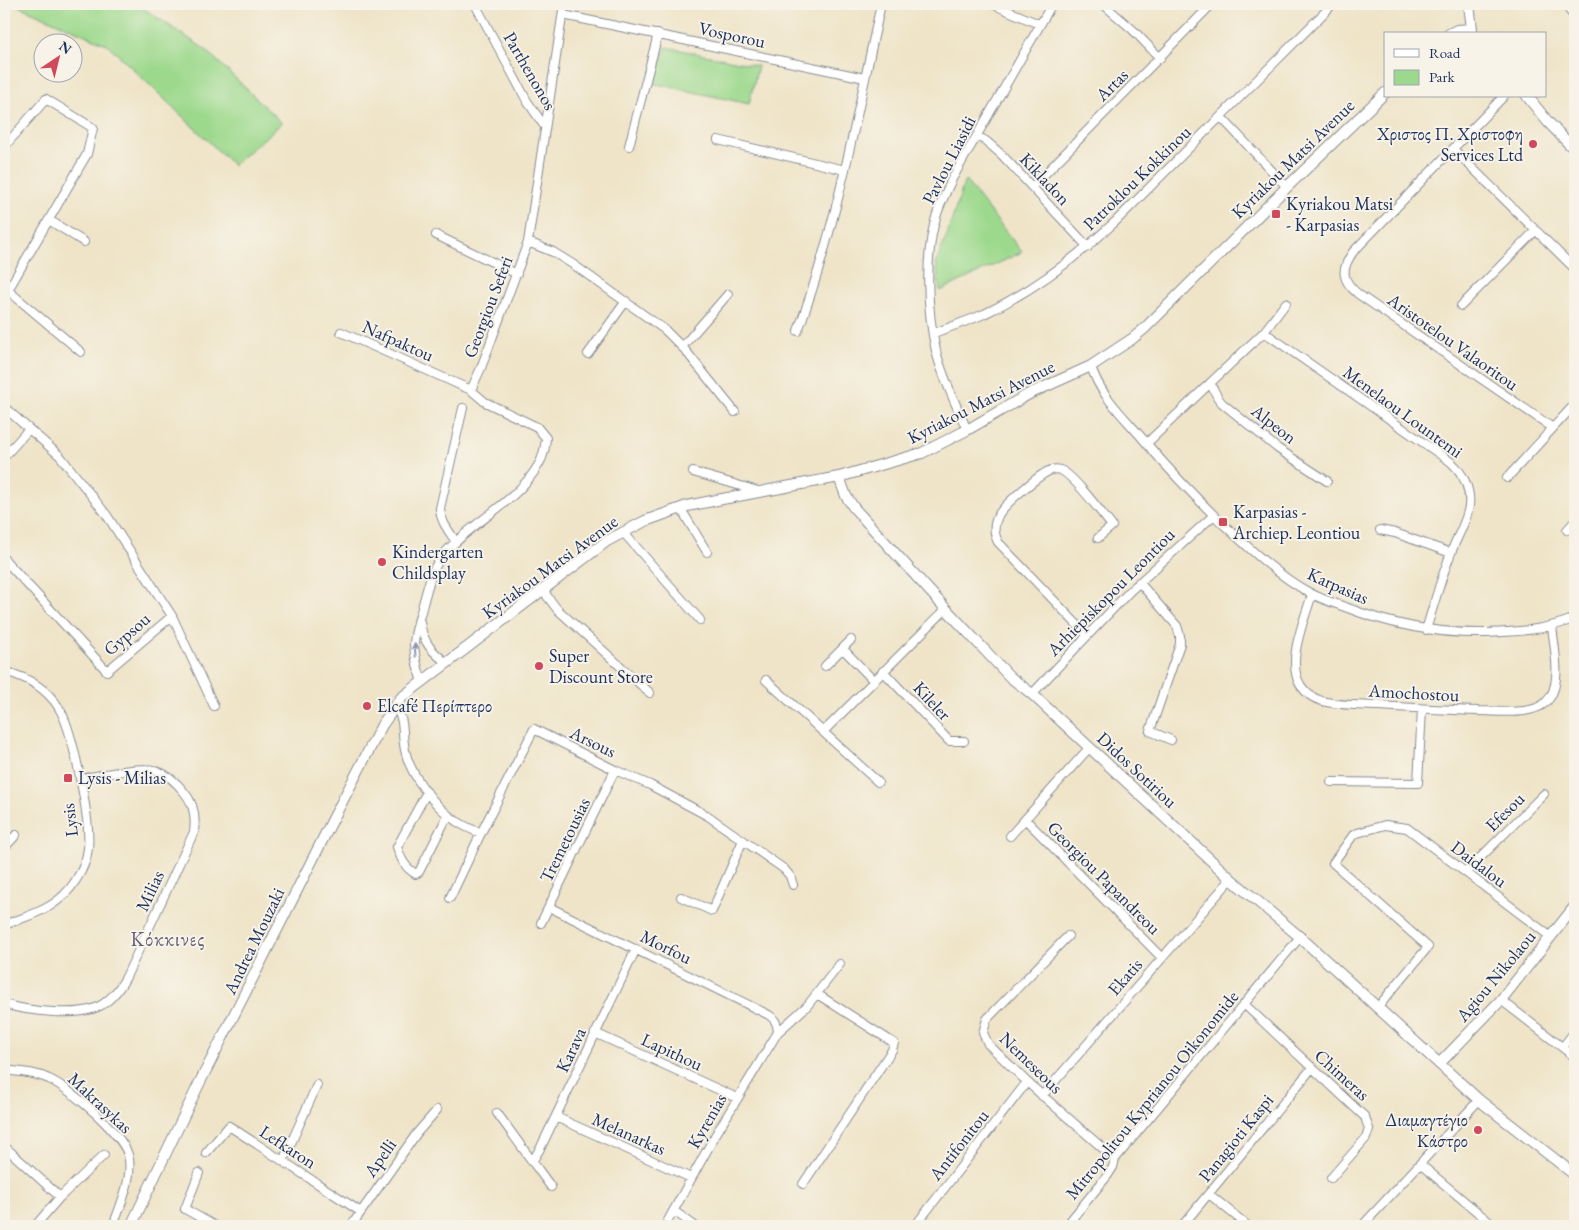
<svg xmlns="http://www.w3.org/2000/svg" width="1579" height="1230" font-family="'EB Garamond',serif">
  <rect width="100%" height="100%" fill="#f7f3e8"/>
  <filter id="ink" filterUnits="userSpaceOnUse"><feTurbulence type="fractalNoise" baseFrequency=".02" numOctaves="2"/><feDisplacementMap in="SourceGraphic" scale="10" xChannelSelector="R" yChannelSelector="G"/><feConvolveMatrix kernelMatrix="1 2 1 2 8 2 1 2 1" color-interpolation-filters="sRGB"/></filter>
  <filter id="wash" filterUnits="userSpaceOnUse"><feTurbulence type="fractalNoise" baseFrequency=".0096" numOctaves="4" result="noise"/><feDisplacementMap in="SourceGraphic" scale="20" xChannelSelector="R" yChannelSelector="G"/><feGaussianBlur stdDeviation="1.12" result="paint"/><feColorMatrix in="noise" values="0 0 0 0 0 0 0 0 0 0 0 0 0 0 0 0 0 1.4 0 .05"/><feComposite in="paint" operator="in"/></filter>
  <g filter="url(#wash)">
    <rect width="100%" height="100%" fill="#efe4c8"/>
    <!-- green -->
    <path fill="#9dd98d" stroke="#5c8476" d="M14 4H137L206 50 282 123 233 165 108 45Z
      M666 47 758 66 749 104 652 83Z
      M965 180 1022 252 940 291 936 263 947 235Z"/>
  </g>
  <g filter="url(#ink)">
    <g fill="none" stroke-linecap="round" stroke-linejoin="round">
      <defs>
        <path id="minor" d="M475 4 527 101 545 127
          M992 4 1039 24
          M1103 4 1133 30 1160 58
          M1567 4 1569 10 1575 17
          M563 15 865 78
          M1504 96 1353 252C1341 269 1341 280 1358 294L1553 428
          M1221 117 1287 187
          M977 136 986 141 1002 155 1088 247
          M718 140 845 170
          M629 146 658 34
          M4 147 46 99 93 128 87 154 8 290
          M1453 149 1575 269
          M1032 187 1212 4
          M49 220 84 242
          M436 235 517 274
          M528 242 553 252 574 265 665 330 685 350 735 412
          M4 287 81 352
          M1461 306 1535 231
          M798 331C837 225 857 114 881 4
          M341 332 471 390 485 402 537 427 546 438C545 447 544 456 539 464 517 503 472 521 443 555 431 569 428 587 423 604 420 617 414 632 414 645 415 658 418 670 422 682
          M1264 332 1286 303
          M934 333C950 327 968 321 984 314 1033 291 1076 258 1116 221L1333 4
          M682 347 728 294
          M588 354 626 301
          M1091 366C1100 397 1128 420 1148 445 1171 472 1196 498 1221 522 1249 548 1277 575 1310 593 1321 599 1334 603 1345 607 1391 625 1437 634 1486 633 1516 632 1548 630 1575 618
          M1210 383 1218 398 1222 403 1277 448 1327 481
          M471 390 481 368 528 242 564 4
          M4 407 29 429 4 457
          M29 429 60 456 106 514 172 616 214 706
          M967 430C956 404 943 379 936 351 927 310 924 255 937 214 941 202 947 190 952 179L1052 4
          M1147 443 1264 332 1451 462C1463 473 1471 489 1469 506 1467 522 1456 538 1451 553 1441 578 1434 604 1426 630
          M693 472 758 491
          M1507 478 1575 404
          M681 509 707 552
          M1380 530 1395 533 1451 553
          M1567 530 1575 521
          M623 532 700 620
          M456 542C449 531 440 521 440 508L463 408
          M4 559 107 671 172 616
          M1139 582 1177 626 1180 636V644L1150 731 1171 740
          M544 589 547 596 557 609 650 693
          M1312 594C1305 619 1285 662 1301 686 1306 693 1314 699 1322 701 1340 706 1361 705 1379 706 1412 708 1445 710 1478 711 1493 711 1509 713 1524 711 1531 710 1539 708 1545 703 1564 687 1554 648 1552 626
          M420 622C422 641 432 652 447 663
          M1087 635 998 542C994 534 993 525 998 516 1002 506 1039 475 1049 471 1053 469 1057 469 1060 470 1072 473 1103 515 1112 526L1098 538
          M843 649 874 681
          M825 666 851 640
          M4 671C26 677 47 688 59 708 73 730 91 822 88 848 87 859 82 871 76 880 59 908 33 914 4 925
          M883 671 949 741H964
          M766 680 878 782
          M1032 694 1130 591 1214 515
          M395 705C406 723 401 731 405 750 410 775 435 807 456 821 464 826 472 830 481 833
          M823 732 946 609
          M1331 782 1418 783 1422 709
          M427 792 397 847C401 859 405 868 416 874L419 872 448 815
          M1025 819 1162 958
          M1010 836 1089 748
          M4 848 16 835
          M1466 872 1544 794
          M681 897 712 911 743 840
          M450 898 481 833 534 729 615 770 650 785 708 816 784 869 790 876 793 885
          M549 907 769 1015C776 1020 777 1024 778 1032L716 1134 665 1226
          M541 923 615 770
          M1068 936 987 1019 983 1033 988 1044 1027 1082 1115 1159
          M1501 1000 1575 1057
          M4 1004C20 1009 36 1011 53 1012 89 1014 108 1010 126 977L194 832C196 817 194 803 184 792 177 783 167 774 157 771 140 765 99 776 80 779
          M1244 1004 1365 1117 1369 1129 1366 1138 1331 1178
          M1378 1007 1428 947 1333 863 1354 834 1385 825 1407 828 1551 937
          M778 1032 807 1006 840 964
          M595 1033 737 1098
          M1563 1047 1575 1031
          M4 1070C19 1072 35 1072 49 1079 70 1088 127 1137 129 1159 132 1181 120 1206 113 1226
          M1042 1096 1231 879
          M497 1113 551 1187
          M556 1117 691 1178
          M4 1146 60 1197
          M206 1153 229 1126 361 1212
          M283 1161 317 1085
          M532 1162 541 1147 636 949
          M1420 1164 1494 1226
          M199 1173 185 1209 215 1226
          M803 1184 892 1050 894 1043 817 994
          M1209 1194 1248 1226
          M674 1211 695 1226
          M35 1226 60 1197 104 1155
          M351 1226 417 1133 437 1110
          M915 1226 1027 1082
          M1066 1226 1108 1175 1113 1167 1115 1159 1300 937
          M1182 1226 1312 1068
          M1362 1226 1479 1100"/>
        <path id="tertiary" d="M1469 4 1472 29
          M1449 34 1457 30 1472 29
          M1527 96 1548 122 1575 150
          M839 477 846 496 854 508 946 609 1010 677 1032 694 1231 879 1300 937 1479 1100 1575 1175
          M1439 1064 1501 1000 1575 906
          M131 1226 198 1086 333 819 382 725 401 698 607 541 645 521 687 506 717 500 839 477 922 453 967 430 1029 394 1091 366 1132 339 1144 329 1287 187 1385 93"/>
      </defs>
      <!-- minor casing -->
      <use href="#minor" stroke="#858a93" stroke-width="10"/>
      <!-- tertiary casing -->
      <use href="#tertiary" stroke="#858a93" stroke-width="12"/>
      <!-- minor -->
      <use href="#minor" stroke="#fff" stroke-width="8"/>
      <!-- tertiary -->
      <use href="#tertiary" stroke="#fff" stroke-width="10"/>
    </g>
    <!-- one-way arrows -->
    <defs><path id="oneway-solid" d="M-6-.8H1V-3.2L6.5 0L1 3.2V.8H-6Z" transform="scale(1.25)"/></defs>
    <use fill="#8d97ae" href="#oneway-solid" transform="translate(415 650) rotate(-95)"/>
  </g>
  <!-- markers -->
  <g fill="#d1495b" stroke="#f7f3e8" stroke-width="2">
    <circle cx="1533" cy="144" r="5"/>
    <rect x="1271" y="209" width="10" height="10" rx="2.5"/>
    <rect x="1218" y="517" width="10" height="10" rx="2.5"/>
    <circle cx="382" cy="562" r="5"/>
    <circle cx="539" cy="666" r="5"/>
    <circle cx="367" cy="706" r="5"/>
    <rect x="63" y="773" width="10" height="10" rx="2.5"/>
    <circle cx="1478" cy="1130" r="5"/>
  </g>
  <g text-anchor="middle" stroke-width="4" stroke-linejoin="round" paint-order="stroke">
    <!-- street labels -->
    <g font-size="18" fill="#1b2f5e" stroke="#f7f3e8">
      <text transform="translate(732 35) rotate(12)" y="6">Vosporou</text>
      <text transform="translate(530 71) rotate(60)" y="6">Parthenonos</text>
      <text transform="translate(1112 85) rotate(-45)" y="6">Artas</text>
      <text transform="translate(1293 159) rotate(-44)" y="6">Kyriakou Matsi Avenue</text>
      <text transform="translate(949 160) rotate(-63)" y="6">Pavlou Liasidi</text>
      <text transform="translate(1137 178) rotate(-44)" y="6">Patroklou Kokkinou</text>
      <text transform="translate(1045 179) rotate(47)" y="6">Kikladon</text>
      <text transform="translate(488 307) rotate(-69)" y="6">Georgiou Seferi</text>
      <text transform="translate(398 341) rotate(24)" y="6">Nafpaktou</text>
      <text transform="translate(1453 342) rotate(35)" y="6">Aristotelou Valaoritou</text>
      <text transform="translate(981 402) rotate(-27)" y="6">Kyriakou Matsi Avenue</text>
      <text transform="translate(1403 412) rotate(36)" y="6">Menelaou Lountemi</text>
      <text transform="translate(1274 424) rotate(38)" y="6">Alpeon</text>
      <text transform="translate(550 567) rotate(-36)" y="6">Kyriakou Matsi Avenue</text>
      <text transform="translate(1338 586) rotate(24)" y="6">Karpasias</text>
      <text transform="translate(1111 592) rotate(-45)" y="6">Arhiepiskopou Leontiou</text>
      <text transform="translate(127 634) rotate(-41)" y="6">Gypsou</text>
      <text transform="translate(1414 693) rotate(3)" y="6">Amochostou</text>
      <text transform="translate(932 701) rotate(47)" y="6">Kileler</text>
      <text transform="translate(593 742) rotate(26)" y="6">Arsous</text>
      <text transform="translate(1137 770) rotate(43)" y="6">Didos Sotiriou</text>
      <text transform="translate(1505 812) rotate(-45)" y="6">Efesou</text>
      <text transform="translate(70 820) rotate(-97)" y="6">Lysis</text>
      <text transform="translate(565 840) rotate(-64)" y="6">Tremetousias</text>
      <text transform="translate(1479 864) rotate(37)" y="6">Daidalou</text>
      <text transform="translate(1104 878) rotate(45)" y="6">Georgiou Papandreou</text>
      <text transform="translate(150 891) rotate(-65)" y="6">Milias</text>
      <text transform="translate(254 941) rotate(-64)" y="6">Andrea Mouzaki</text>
      <text transform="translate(666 947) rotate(26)" y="6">Morfou</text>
      <text transform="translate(1496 976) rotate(-50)" y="6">Agiou Nikolaou</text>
      <text transform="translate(1125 977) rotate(-49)" y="6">Ekatis</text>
      <text transform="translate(571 1050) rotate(-65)" y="6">Karava</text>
      <text transform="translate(672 1052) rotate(25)" y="6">Lapithou</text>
      <text transform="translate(1031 1063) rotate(44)" y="6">Nemeseous</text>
      <text transform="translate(1342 1075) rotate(42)" y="6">Chimeras</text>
      <text transform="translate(1152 1095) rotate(-51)" y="6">Mitropolitou Kyprianou Oikonomide</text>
      <text transform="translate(100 1103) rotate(43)" y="6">Makrasykas</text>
      <text transform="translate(707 1121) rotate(-60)" y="6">Kyrenias</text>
      <text transform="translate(629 1134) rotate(24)" y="6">Melanarkas</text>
      <text transform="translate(1236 1138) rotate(-51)" y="6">Panagioti Kaspi</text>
      <text transform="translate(959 1145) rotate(-52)" y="6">Antifonitou</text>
      <text transform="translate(288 1147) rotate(33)" y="6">Lefkaron</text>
      <text transform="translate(380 1158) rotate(-55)" y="6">Apelli</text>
    </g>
    <!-- poi labels -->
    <g font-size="18" fill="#1b2f5e" stroke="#f7f3e8" text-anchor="start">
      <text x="1523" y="140" text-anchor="end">Χριστος Π. Χριστοφη<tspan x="1523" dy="21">Services Ltd</tspan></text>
      <text x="1286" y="210">Kyriakou Matsi<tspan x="1286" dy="21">- Karpasias</tspan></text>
      <text x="1233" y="518">Karpasias -<tspan x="1233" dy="21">Archiep. Leontiou</tspan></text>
      <text x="392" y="558">Kindergarten<tspan x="392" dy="21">Childsplay</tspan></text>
      <text x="549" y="662">Super<tspan x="549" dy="21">Discount Store</tspan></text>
      <text x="377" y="712">Elcafé Περίπτερο</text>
      <text x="78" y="784">Lysis - Milias</text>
      <text x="1468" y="1126" text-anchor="end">Διαμαγτέγιο<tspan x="1468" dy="21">Κάστρο</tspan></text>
    </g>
    <!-- quarter labels -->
    <g font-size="20" letter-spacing="1" fill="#625f76" stroke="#f7f3e8">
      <text x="168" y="946">Κόκκινες</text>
    </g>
  </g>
  <!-- margin -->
  <rect width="1579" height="1230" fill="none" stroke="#f7f3e8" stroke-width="20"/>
  <!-- legend -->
  <rect x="1384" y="32" width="162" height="65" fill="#f7f3e8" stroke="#9fa5b1"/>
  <rect x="1394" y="49" width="25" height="8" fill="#ffffff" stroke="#9fa5b1"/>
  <text x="1429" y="58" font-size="15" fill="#1b2f5e">Road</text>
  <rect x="1394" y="70" width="25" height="15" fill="#9dd98d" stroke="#9fa5b1"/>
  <text x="1429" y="82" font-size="15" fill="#1b2f5e">Park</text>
  <!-- north arrow -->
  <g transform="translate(58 58) rotate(35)"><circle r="24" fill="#f7f3e8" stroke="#9fa5b1"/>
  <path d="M0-4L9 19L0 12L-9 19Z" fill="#d1495b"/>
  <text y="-8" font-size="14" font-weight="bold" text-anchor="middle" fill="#1b2f5e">N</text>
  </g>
</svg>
